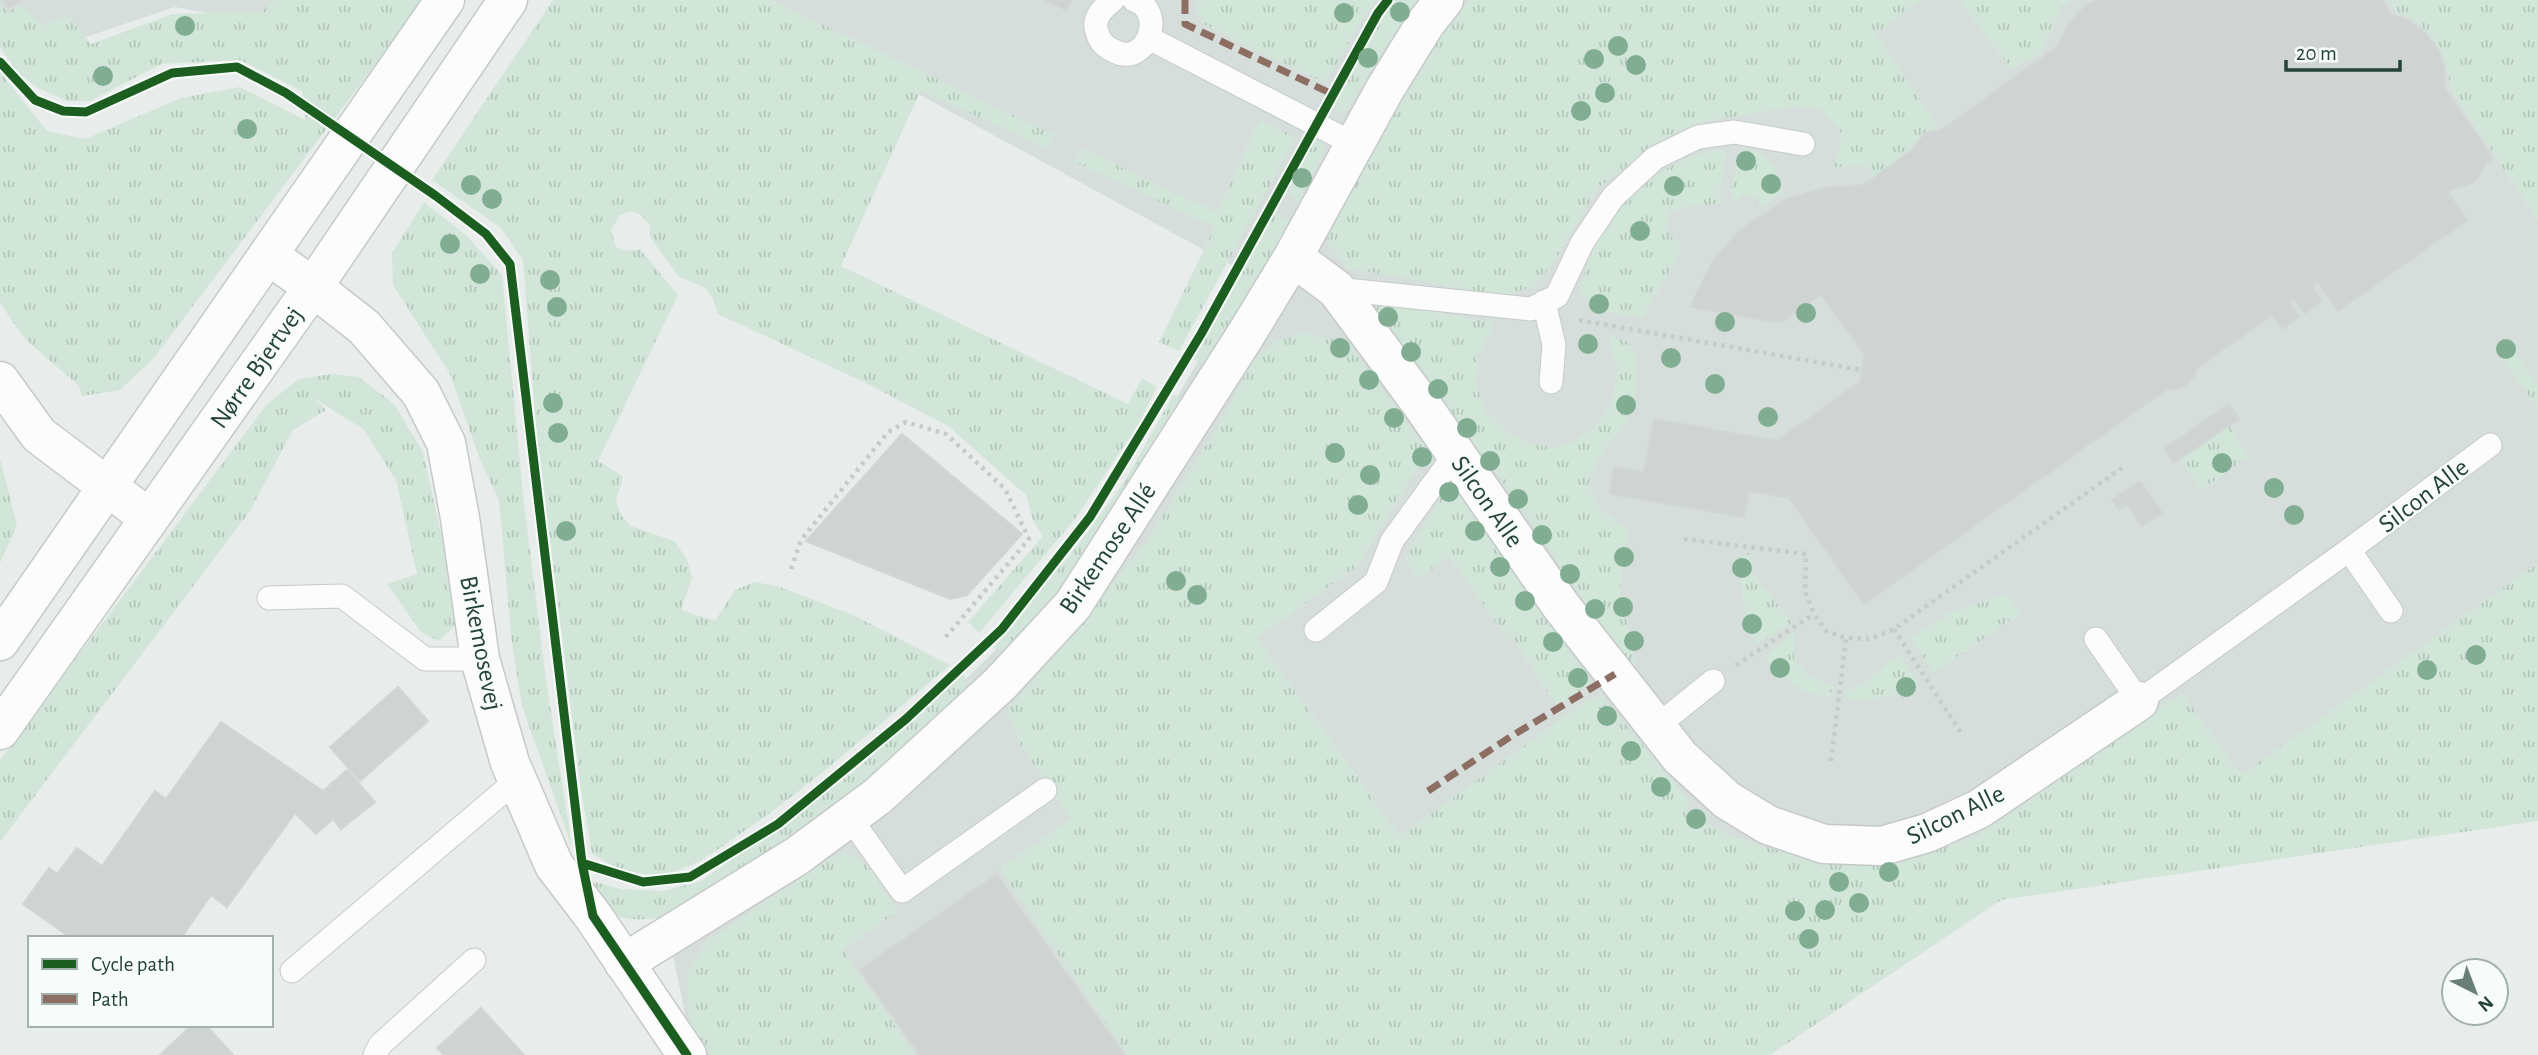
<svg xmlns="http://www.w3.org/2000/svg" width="2538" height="1055" font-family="'Alegreya Sans',sans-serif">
  <defs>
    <pattern id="grass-tufts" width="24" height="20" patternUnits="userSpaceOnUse" patternTransform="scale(1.75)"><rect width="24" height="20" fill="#d1e6d8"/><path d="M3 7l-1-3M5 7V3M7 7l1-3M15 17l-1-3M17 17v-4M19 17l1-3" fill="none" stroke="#b3c6ba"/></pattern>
  </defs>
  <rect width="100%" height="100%" fill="#e8edeb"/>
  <!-- built -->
  <path fill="#d6dedb" d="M0 0H370L343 39 175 7 65 44 0 23Z
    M746 0H2449L2538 115V588L2312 802 2009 855 1754 1055H706L688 1029 665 915 901 741 1028 619 1123 491 1248 274Z"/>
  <!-- grass -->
  <path fill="url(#grass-tufts)" d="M273 0H424L153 359 120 390 82 396 79 386 24 338 0 303V72L47 131 85 139 181 98 240 87 305 120 302 91 240 60 162 64 90 101H67L38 88 18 73 0 47V3L7 13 22 5 43 26 67 15 91 44 172 14 262 12Z
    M553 0H771L1054 135 1045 148 921 90 841 266 1128 404 1142 378 1157 387 1138 425 1075 519 979 633 968 622 1043 536 1033 521 1026 495 948 426 866 383 718 314 712 297 704 287 679 277 650 237V226L641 215 632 211 620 215 611 230 616 247 628 251 640 249 678 295 598 461 623 476 616 501 621 515 631 526 674 541 687 559 692 578 681 610 715 621 735 590 755 582 777 586 851 614 950 665C883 721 818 780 746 830 723 845 700 865 672 872 645 880 613 869 592 853L581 790 536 427 523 260 501 228 432 180Z
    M1201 0H1378L1364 16 1325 83 1203 24 1196 7Z
    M1396 0H1423L1395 32 1350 105 1343 113 1331 107 1378 22Z
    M1470 0H1922L1876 34 1940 129 1872 178 1870 168 1863 166 1833 167 1842 138 1840 130 1820 109 1798 106 1710 121 1658 143 1597 189 1556 259 1535 286 1503 296 1348 268 1327 241 1334 212 1417 65 1456 13Z
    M1959 0H2070L2060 9 2042 52 2012 69Z
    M2387 0H2538V221L2451 90C2446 59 2439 37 2412 20 2402 14 2393 10 2387 0Z
    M1260 120 1296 137 1179 351 1159 342 1215 227 1075 162 1083 149 1216 212Z
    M1317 134 1325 146 1324 151 1299 203 1286 188Z
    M1741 147C1764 149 1782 170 1782 193L1772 199 1763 208 1753 196 1743 195 1735 203 1730 192Z
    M1721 149 1727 151 1719 194 1722 203 1679 208 1669 213 1665 225 1669 234 1681 246 1675 266 1670 270 1643 317 1615 314 1591 306 1579 291C1595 222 1649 160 1721 149Z
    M424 202 467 236 502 275 523 494 546 680 572 847 522 706 512 645 499 500 480 460 450 374 393 285 392 253Z
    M1274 213 1290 221 1216 352 1205 363 1193 360Z
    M1369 300 1495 323 1478 356 1476 384 1485 411 1508 431 1527 443 1555 448 1575 441 1598 423 1610 406 1614 394 1617 367 1610 347V336C1617 338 1625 339 1630 345 1640 356 1637 399 1631 413 1621 436 1593 454 1590 482 1587 504 1613 518 1628 530L1620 590 1635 665H1627L1520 506Z
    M1302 333 1334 339 1356 353 1428 451 1357 566 1257 638 1400 836 1582 704 1601 695 1690 802 1686 813 1729 835 1796 856 1860 860 1932 850 1974 838 1995 821 2182 693 2241 775 2538 563V821L2001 900 1770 1055H1128L999 869 1071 819 1021 746 1007 712 1147 541 1221 421 1254 359 1277 341Z
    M2508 342 2538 386V408L2496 351Z
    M331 374 359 377 394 404 423 452 449 570 455 625 439 641 421 632 387 584 417 574 396 480 363 429 315 399 326 410 293 430 250 511 0 842V760L267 404 299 379Z
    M1174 394 1186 408 1127 508 1041 616 1008 653 993 648 1081 541 1124 482Z
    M2228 425 2249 456 2201 490 2180 459Z
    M0 458 17 525 0 563Z
    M1449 483 1462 499 1473 509 1591 683 1557 707 1503 623 1518 653 1449 557 1419 579 1405 558Z
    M1751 552 1752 572 1792 623 1757 644C1742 616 1740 586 1742 555Z
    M2006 594 2020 613 1934 673 1911 638 1950 613Z
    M1794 632V660L1810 677 1834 687 1828 697C1795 691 1788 680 1764 657Z
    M1900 655 1918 683C1897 697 1871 701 1847 699L1844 691C1867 690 1880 664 1900 655Z
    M963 673 968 689 902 756 688 911C654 920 619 929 593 898L595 882 621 889 663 891 701 881 852 773Z
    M849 853 868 866 898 911 843 950 915 1055H711L689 1023 687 975 706 942 833 856Z"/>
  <!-- building -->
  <path fill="#cfd4d2" stroke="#d1d6d4" stroke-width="2" d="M3 0H20L9 8Z
    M1045 0H1071L1066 10Z
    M2097 0H2382L2392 15 2408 20 2426 34 2439 52 2444 68V88L2493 158 2486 163 2478 177 2471 183 2447 191 2467 220 2338 311 2318 282 2312 286 2322 301 2305 313 2294 299 2289 303 2299 317 2283 329 2272 315 2197 368 2195 375 2186 385 2177 389H2167L1864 604 1789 498 1749 491 1744 517 1610 494 1614 467 1644 472 1654 419 1777 441 1860 382 1864 354 1821 294 1781 323 1690 307 1713 261 1740 230 1787 199 1824 188 1863 185 1911 151 1925 133 1943 129 2058 46 2068 24 2085 6Z
    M2229 404 2239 419 2174 463 2164 449Z
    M902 434 1022 534 967 595 950 599 806 541Z
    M2140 481 2162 513 2142 526 2127 504 2119 510 2112 500Z
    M398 687 428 721 360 781 330 747Z
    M221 722 323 791 347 770 375 802 341 829 333 819 316 834 295 813 227 907 211 895 181 938H71L23 904 49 868 57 874 77 848 102 866 155 791 166 799Z
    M997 874 1003 884 1124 1055H920L860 970Z
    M481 1008 524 1055H444L437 1048Z
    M192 1025H206L233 1055H160Z"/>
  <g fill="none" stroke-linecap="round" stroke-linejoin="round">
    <defs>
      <path id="service" d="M1113 0C1103 8 1092 18 1097 32 1100 42 1104 46 1114 51 1146 68 1168 12 1134 0
        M1149 38 1354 144
        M1336 289 1531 309 1557 296 1582 243 1613 197 1655 158 1698 137 1734 132 1803 144
        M1544 302 1554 345 1551 382
        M2349 550 2391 611
        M269 598 342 596 425 659H480
        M1316 630 1376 582 1392 541 1456 453
        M2096 639 2139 701 2349 550 2490 445
        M1656 727 1713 681
        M850 818 902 891 1045 790
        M292 971 517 780
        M375 1055 380 1045 474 960"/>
      <path id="minor" d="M1293 257 1336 289 1422 405 1561 606 1680 757 1727 800 1768 825 1824 844 1882 846 1927 833 1979 809 2139 701
        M624 963 797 856 878 796 1001 683 1073 605 1245 336 1293 257 1385 89 1425 24 1444 0"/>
      <path id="tertiary" d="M268 255 313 287 364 327 421 393 446 443 460 518 480 659 510 763 554 865 593 916 687 1055
        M0 381 39 435 149 518"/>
      <path id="secondary" d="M0 641 445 0
        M0 730 313 287 508 0"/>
    </defs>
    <!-- service casing -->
    <use href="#service" stroke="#c5cac8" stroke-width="25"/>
    <!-- minor casing -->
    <use href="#minor" stroke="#c5cac8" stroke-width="41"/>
    <!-- tertiary casing -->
    <use href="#tertiary" stroke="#c5cac8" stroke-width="41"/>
    <!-- secondary casing -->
    <use href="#secondary" stroke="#c3cbc8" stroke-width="41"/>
    <!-- path -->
    <path stroke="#c3ccca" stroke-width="4.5" stroke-dasharray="3.5 5" stroke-linecap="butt" d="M1579 320 1861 370
      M1684 539 1806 554 1805 591 1814 614 1826 631 1846 638 1870 639 1894 629 2126 465
      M791 569 801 540 888 432 906 422 946 434 1005 489 1029 539 945 638
      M1894 629 1961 733
      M1736 665 1814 614
      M1831 761 1846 638"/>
    <!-- service -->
    <use href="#service" stroke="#fcfcfc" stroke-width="23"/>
    <!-- minor -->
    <use href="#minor" stroke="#fcfcfc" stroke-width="38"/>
    <!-- tertiary -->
    <use href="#tertiary" stroke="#fcfcfc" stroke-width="38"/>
    <!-- secondary -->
    <use href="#secondary" stroke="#fcfcfc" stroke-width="38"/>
    <!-- quiet -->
    <path stroke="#8d6e63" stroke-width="7" stroke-dasharray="14 7" stroke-linecap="butt" d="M1185 0V24L1332 94
      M1428 791 1510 737 1615 674"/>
    <defs>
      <path id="cycleway" d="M0 62 35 100 63 111 86 112 172 73 237 67 286 93 436 196 486 234 510 264 582 863 593 916 687 1055
        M582 863 643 882 690 877 778 824 906 719 1002 629 1090 517 1201 334 1378 13 1388 0"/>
    </defs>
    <!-- cycleway casing -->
    <use href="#cycleway" stroke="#f7fbf9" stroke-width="13"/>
    <!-- cycleway -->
    <use href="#cycleway" stroke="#1b5e20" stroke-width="9"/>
  </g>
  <!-- trees -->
  <g fill="#81ae93">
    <circle cx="1400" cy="12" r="10"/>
    <circle cx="1344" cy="13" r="10"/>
    <circle cx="185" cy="26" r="10"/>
    <circle cx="1618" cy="46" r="10"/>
    <circle cx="1368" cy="58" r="10"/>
    <circle cx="1594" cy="59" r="10"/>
    <circle cx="1636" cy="65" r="10"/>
    <circle cx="103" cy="76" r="10"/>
    <circle cx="1605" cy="93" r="10"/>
    <circle cx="1581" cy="111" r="10"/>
    <circle cx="247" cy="129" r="10"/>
    <circle cx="1746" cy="161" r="10"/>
    <circle cx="1302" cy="178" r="10"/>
    <circle cx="1771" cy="184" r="10"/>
    <circle cx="471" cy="185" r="10"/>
    <circle cx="1674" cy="186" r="10"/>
    <circle cx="492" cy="199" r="10"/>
    <circle cx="1640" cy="231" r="10"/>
    <circle cx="450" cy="244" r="10"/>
    <circle cx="480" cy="274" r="10"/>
    <circle cx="550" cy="280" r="10"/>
    <circle cx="1599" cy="304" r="10"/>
    <circle cx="557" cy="307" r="10"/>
    <circle cx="1806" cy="313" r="10"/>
    <circle cx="1388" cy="317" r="10"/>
    <circle cx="1725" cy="322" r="10"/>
    <circle cx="1588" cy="344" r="10"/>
    <circle cx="1340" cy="348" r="10"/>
    <circle cx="2506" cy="349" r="10"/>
    <circle cx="1411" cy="352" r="10"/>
    <circle cx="1671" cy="358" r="10"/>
    <circle cx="1369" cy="380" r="10"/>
    <circle cx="1715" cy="384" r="10"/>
    <circle cx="1438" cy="389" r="10"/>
    <circle cx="553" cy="403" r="10"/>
    <circle cx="1626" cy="405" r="10"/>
    <circle cx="1768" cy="417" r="10"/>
    <circle cx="1394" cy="418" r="10"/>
    <circle cx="1467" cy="428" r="10"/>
    <circle cx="558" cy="433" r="10"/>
    <circle cx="1335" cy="453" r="10"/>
    <circle cx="1422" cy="457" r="10"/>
    <circle cx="1490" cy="461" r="10"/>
    <circle cx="2222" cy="463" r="10"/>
    <circle cx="1370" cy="475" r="10"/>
    <circle cx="2274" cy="488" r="10"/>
    <circle cx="1449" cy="492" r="10"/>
    <circle cx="1518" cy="499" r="10"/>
    <circle cx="1358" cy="505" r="10"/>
    <circle cx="2294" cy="515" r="10"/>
    <circle cx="566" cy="531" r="10"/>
    <circle cx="1475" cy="531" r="10"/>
    <circle cx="1542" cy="535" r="10"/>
    <circle cx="1624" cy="557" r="10"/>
    <circle cx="1500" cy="567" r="10"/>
    <circle cx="1742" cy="568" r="10"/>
    <circle cx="1570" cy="574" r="10"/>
    <circle cx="1176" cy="581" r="10"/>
    <circle cx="1197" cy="595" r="10"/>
    <circle cx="1525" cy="601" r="10"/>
    <circle cx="1623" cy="607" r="10"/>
    <circle cx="1595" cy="609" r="10"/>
    <circle cx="1752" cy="624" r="10"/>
    <circle cx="1634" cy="641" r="10"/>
    <circle cx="1553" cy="642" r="10"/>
    <circle cx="2476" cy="655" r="10"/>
    <circle cx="1780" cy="668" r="10"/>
    <circle cx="2427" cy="670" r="10"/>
    <circle cx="1578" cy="678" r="10"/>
    <circle cx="1906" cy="687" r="10"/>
    <circle cx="1607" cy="716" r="10"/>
    <circle cx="1631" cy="751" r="10"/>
    <circle cx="1661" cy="787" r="10"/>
    <circle cx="1696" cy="819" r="10"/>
    <circle cx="1889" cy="872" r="10"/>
    <circle cx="1839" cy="882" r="10"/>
    <circle cx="1859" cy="903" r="10"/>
    <circle cx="1825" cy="910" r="10"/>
    <circle cx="1795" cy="911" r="10"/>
    <circle cx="1809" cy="939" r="10"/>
  </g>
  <g text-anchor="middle" stroke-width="5" stroke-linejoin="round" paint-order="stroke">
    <!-- street labels -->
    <g font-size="26" fill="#24423a" stroke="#f7fbf9">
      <text transform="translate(256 367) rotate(-55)" y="9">Nørre Bjertvej</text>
      <text transform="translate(2423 495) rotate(-37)" y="9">Silcon Alle</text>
      <text transform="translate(1488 501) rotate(55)" y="9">Silcon Alle</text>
      <text transform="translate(1107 548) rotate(-56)" y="9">Birkemose Allé</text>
      <text transform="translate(482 643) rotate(79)" y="9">Birkemosevej</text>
      <text transform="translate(1955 814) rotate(-26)" y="9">Silcon Alle</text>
    </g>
  </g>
  <!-- legend -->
  <rect x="28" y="936" width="245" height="91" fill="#f7fbf9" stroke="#a3b1ad" stroke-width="2"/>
  <rect x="42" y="959" width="35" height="10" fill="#1b5e20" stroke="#a3b1ad" stroke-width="2"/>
  <text x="91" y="971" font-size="21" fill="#24423a">Cycle path</text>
  <rect x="42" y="994" width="35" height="10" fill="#8d6e63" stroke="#a3b1ad" stroke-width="2"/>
  <text x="91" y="1006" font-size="21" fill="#24423a">Path</text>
  <!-- north arrow -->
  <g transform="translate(2475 992) rotate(138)"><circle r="33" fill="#f7fbf9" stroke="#a3b1ad" stroke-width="2"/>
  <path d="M0-5L12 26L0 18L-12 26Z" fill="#697e78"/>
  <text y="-10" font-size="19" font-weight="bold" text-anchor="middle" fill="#24423a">N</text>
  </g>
  <!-- scale -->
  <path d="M2286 60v10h114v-10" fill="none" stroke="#24423a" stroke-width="3.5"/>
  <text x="2296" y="60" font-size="21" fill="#24423a" stroke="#f7fbf9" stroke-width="5" paint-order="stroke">20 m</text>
</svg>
